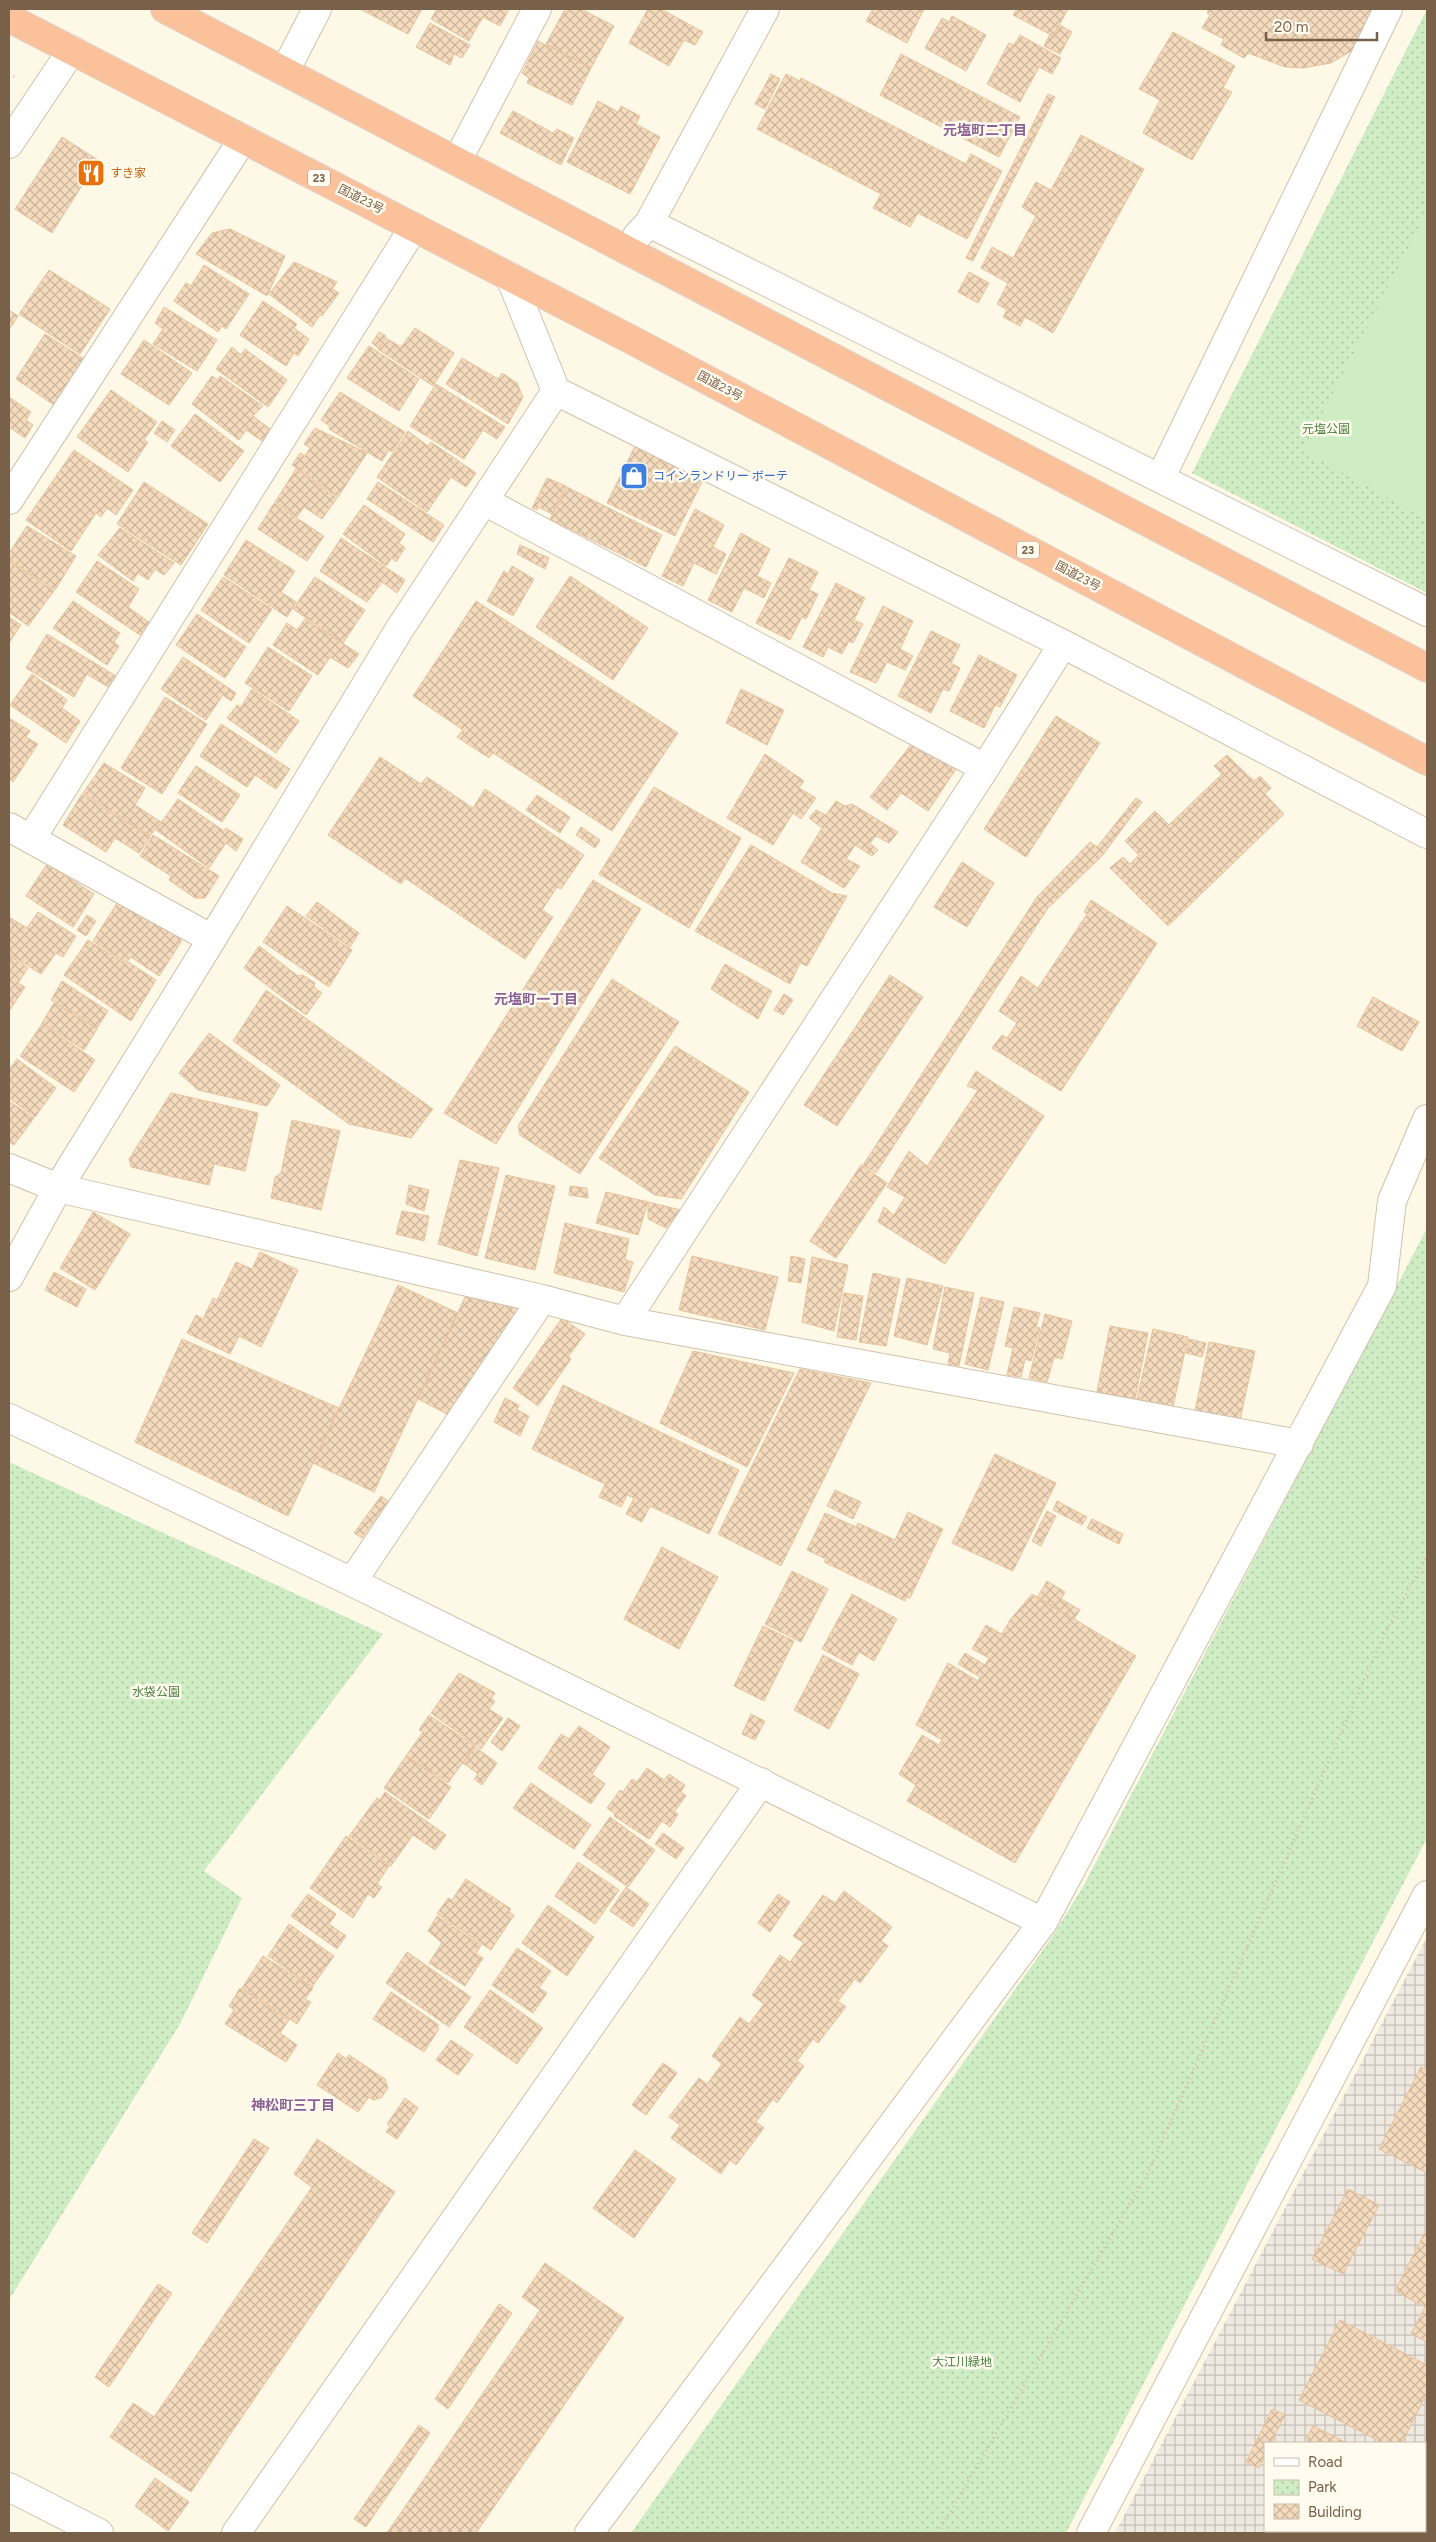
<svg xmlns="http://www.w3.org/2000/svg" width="1436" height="2542" font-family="Figtree,'Noto Sans JP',sans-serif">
  <defs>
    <pattern id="industrial-grid" width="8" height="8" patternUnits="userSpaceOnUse" patternTransform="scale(1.25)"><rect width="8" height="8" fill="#eee9e1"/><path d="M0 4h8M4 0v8" fill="none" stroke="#c6c0b8"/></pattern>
    <pattern id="park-dots" width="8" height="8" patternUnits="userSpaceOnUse" patternTransform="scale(1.25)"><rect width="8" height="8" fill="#cfedc4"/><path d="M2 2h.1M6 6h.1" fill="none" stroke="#adc3a1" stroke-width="1.8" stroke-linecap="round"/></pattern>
    <pattern id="building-cross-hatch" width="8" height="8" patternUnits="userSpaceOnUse" patternTransform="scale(1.25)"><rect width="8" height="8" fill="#f5dbbd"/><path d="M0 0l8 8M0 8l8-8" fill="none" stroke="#cbb59c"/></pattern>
  </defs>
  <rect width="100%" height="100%" fill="#fef8e7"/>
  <!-- industrial -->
  <path fill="url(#industrial-grid)" fill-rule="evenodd" d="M1427 1937V2533H1115ZM1265 2443H1425V2531H1265Z"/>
  <!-- park -->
  <path fill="url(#park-dots)" d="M1427 9V593L1192 473Z
    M1427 1228V1838L1066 2533H631L1050 1940 1084 1885Z
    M9 1462 383 1634 204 1871 242 1898 180 2024 9 2300Z"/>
  <!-- pitch -->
  <path fill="#cfedc4" d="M1427 212V519L1303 451Z"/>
  <!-- building -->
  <path fill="url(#building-cross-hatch)" stroke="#e8c49d" d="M360 9H422L408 34Z
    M437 9H509L500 26 483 17 469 41 431 19Z
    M565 9H581L614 26 591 68 546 44Z
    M648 9H661L703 32 695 45 684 40 669 66 629 43Z
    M873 9H924L907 43 866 21Z
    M1017 9H1068L1053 36 1013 15Z
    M1209 9H1377L1360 42 1351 51 1331 63 1303 68 1285 67 1248 53 1244 58 1221 45 1224 39 1202 28 1210 15 1207 13Z
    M952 16 986 35 966 71 925 48 942 18 949 22Z
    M430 23 470 45 462 58 454 54 450 65 416 47Z
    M1060 25 1072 32 1060 54 1044 46 1050 34 1053 36Z
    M1173 32 1235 66 1223 88 1232 92 1192 160 1143 133 1160 100 1139 89Z
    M1020 35 1061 58 1052 74 1039 67 1020 102 987 84 1009 43 1014 45Z
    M538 41 591 68 572 105 527 83 529 78 522 73Z
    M901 54 1020 117 999 157 880 95Z
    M771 74 780 79 765 109 755 104Z
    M786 74 800 81 801 78 966 164 971 154 1002 171 967 239 918 213 910 227 873 208 881 194 757 129Z
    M1048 94 1055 97 973 261 966 258Z
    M598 101 618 112 621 106 640 116 636 124 660 137 630 194 567 162Z
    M513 111 553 133 557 129 574 138 561 165 500 133Z
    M1081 135 1144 169 1053 333 1025 317 1020 326 1003 317 1007 310 997 304 1008 283 981 268 992 247 1013 258 1036 216 1022 207 1036 182 1051 190Z
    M62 137 98 160 52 233 15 209Z
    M230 229 285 256 267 296 196 254 212 233Z
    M294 262 337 282 332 289 339 293 322 316 320 315 312 327 269 294Z
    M204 265 249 294 226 329 222 326 218 332 174 301 186 283 191 286Z
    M49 270 110 309 80 354 19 314Z
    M969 272 989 283 978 303 958 292Z
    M263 301 297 324 294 328 309 339 298 356 294 353 286 366 240 335Z
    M164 307 217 340 197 371 153 344 163 329 155 323Z
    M9 310 18 316 9 330Z
    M415 328 454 353 433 386 378 349 386 338 401 347Z
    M379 332 386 336 378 348 372 343Z
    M45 334 84 359 54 405 16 379Z
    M144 340 192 373 169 405 121 374Z
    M369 346 419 379 399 411 347 378Z
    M232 347 241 355 245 349 287 380 268 407 216 369Z
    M462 358 498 379 502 373 517 383 523 397 508 424 446 384Z
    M212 376 218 380 220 376 263 406 253 416 270 429 262 441 246 430 239 440 192 404Z
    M436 384 505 427 497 439 483 430 464 459 410 426Z
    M111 390 157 422 144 440 148 442 128 472 77 437Z
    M340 392 405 432 392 452 389 450 382 461 329 429 330 426 321 420Z
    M9 397 31 412 26 420 33 425 25 438 9 427Z
    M195 414 244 451 220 482 171 446Z
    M162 421 175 430 167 442 154 433Z
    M315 428 367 453 338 497 292 465 300 453 305 456 310 448 304 444Z
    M408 431 428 446 431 442 476 473 466 487 451 477 427 512 377 477Z
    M636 444 704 478 675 536 607 503Z
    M74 450 133 490 116 515 107 508 101 517 96 513 71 551 26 520Z
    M296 469 337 498 322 519 304 507 297 517 275 502Z
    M547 478 566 486 552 514 538 507 537 510 532 508Z
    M144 482 208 524 181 565 117 524Z
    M378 482 444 525 433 542 367 499Z
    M567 487 662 535 646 567 550 519Z
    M274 503 324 536 307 561 258 529Z
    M364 505 405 534 399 543 405 548 396 562 392 558 386 566 343 534Z
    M695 509 724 525 713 547 726 554 716 574 694 563 683 586 662 576Z
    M27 526 76 556 55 590 9 560V553Z
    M120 528 174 563 164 575 155 569 148 580 138 573 133 581 98 555Z
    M741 533 770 549 757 576 771 583 764 598 744 588 732 612 708 600Z
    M341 538 405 580 397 593 382 582 367 602 320 571Z
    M246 540 295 571 281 592 296 602 287 617 224 575Z
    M520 545 549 558 545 569 517 554Z
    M789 558 818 572 809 590 818 594 806 619 802 617 790 640 756 623Z
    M9 561 54 591 28 626 9 612Z
    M97 561 139 589 128 607 149 622 140 635 76 592Z
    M512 566 534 579 513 616 487 601 504 571 508 574Z
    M570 576 648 628 613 680 536 627Z
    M223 577 272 609 249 643 201 610Z
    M315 577 365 610 343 643 293 609Z
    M836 583 865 598 854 620 863 624 853 643 849 641 842 654 828 647 823 657 803 647Z
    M73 601 120 633 114 642 119 646 107 665 53 628Z
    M476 601 678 733 612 831 493 753 489 758 457 737 463 730 413 696Z
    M883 606 913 621 900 649 913 656 905 670 887 662 876 683 850 672Z
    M197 614 246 647 225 678 176 645Z
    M9 617 21 625 9 643Z
    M305 619 359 654 348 668 330 657 318 675 273 645 287 623 297 630Z
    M931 631 960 645 951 663 960 668 949 691 943 689 931 713 898 696Z
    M47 634 116 676 108 687 87 674 74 697 26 668Z
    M268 647 312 676 289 711 245 683Z
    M979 655 1017 675 1000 707 995 705 984 728 950 711Z
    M183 657 236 693 231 701 223 695 206 720 161 689Z
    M32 674 67 700 62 708 80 721 66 743 10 705Z
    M252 689 299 721 276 753 227 718 237 705 241 707Z
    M741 689 784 710 767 745 726 723Z
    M165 697 207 724 162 794 121 768Z
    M1056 716 1100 743 1026 857 984 829Z
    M9 718 30 731 26 737 38 744 13 782 9 779Z
    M221 724 290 769 276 789 255 775 247 787 200 756Z
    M913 742 956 769 928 811 901 793 887 810 870 797Z
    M765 754 804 781 799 788 816 798 801 819 793 813 773 845 727 818Z
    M1227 755 1254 781 1260 776 1271 788 1265 794 1284 814 1168 926 1110 868 1123 857 1130 864 1139 855 1125 841 1155 811 1169 825 1222 774 1214 766Z
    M380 757 421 784 427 777 473 808 485 789 584 855 561 889 557 887 542 910 553 917 525 959 405 878 401 884 328 835Z
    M104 763 145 788 135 805 161 822 150 836 83 793Z
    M196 766 240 795 222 822 178 793Z
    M654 787 741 838 689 928 599 874Z
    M82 794 150 837 139 853 115 838 106 852 63 825Z
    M537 795 570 817 560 833 526 810Z
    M1136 798 1142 802 1102 856 1048 908 876 1173 863 1165 1037 897 1090 842 1097 847Z
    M178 799 224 831 226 828 243 839 236 851 226 843 209 868 156 830Z
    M836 801 845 806 852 804 898 832 889 843 876 836 870 843 878 850 872 856 855 845 846 859 860 866 844 888 801 862 822 828 809 818 816 810 826 815Z
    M581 827 600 840 595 848 576 835Z
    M153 835 219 876 205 898H195L169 880 171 876 140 856Z
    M751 845 832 893 847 896 807 966 800 963 790 984 695 931Z
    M962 862 994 883 967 927 934 907Z
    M47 864 94 894 73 927 26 896Z
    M593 880 641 909 496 1144 444 1113Z
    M119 900 178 930 181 942 159 976 131 957 126 963 93 941Z
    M1091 900 1157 943 1061 1091 992 1048 1002 1035 1007 1038 1017 1023 999 1011 1021 976 1038 988 1087 914 1084 912Z
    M317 902 359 933 350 947 306 916Z
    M287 906 352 950 329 987 263 942Z
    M38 912 76 936 63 957 56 953 41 974 9 954V917L27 928Z
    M87 915 96 921 86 936 77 930Z
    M88 940 127 965 128 962 156 980 131 1021 64 975Z
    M259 946 298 976 303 975 315 983 314 987 322 993 306 1015 244 968Z
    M9 955 28 968 18 983 25 987 10 1010Z
    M725 964 772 991 758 1019 711 989Z
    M890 975 923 997 837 1126 804 1105Z
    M612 979 679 1022 580 1174 520 1135 518 1126Z
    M62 981 108 1011 97 1028 51 1000Z
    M266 990 433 1109 411 1138 349 1124 233 1041Z
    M784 994 793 1000 783 1015 774 1010Z
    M1373 997 1419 1022 1402 1051 1357 1026Z
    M54 1003 97 1029 84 1050 42 1023Z
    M42 1024 95 1060 74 1092 20 1056Z
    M209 1033 280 1085 267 1106 198 1090 179 1073Z
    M675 1046 749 1092 681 1199 655 1195 599 1158Z
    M17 1059 56 1088 35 1117 9 1098V1070Z
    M976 1071 1044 1116 945 1264 878 1222 884 1207 894 1215 905 1197 887 1187 909 1151 927 1166 978 1090 967 1086Z
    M171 1093 258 1113 245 1171 214 1164 209 1185 131 1167 129 1159Z
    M9 1101 34 1118 14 1145 9 1142Z
    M292 1120 340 1131 321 1210 271 1198 275 1177 281 1173Z
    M460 1160 499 1168 477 1256 438 1244Z
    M861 1165 887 1183 836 1258 810 1241Z
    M506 1175 555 1186 535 1270 485 1258Z
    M409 1185 429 1190 424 1211 406 1204Z
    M570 1186 587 1188 588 1198 569 1195Z
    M606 1192 648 1202 638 1235 596 1223Z
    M648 1202 681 1210 666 1228 648 1219Z
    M402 1211 429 1216 424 1241 396 1234Z
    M93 1212 130 1234 95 1290 60 1268Z
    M565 1223 629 1239 625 1260 633 1262 624 1292 554 1273Z
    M260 1252 298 1270 261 1347 239 1336 230 1354 187 1333 196 1315 203 1319 213 1298 217 1300 236 1262 252 1269Z
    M692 1256 778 1277 765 1330 679 1310Z
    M791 1256 805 1259 801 1283 788 1281Z
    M812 1257 848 1265 834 1331 802 1322Z
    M54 1272 86 1289 77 1307 45 1290Z
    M873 1273 900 1279 886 1346 859 1342Z
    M907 1278 943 1286 927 1345 894 1336Z
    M398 1285 458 1313 374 1492 313 1463Z
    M945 1287 974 1293 959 1366 948 1364 950 1353 933 1349Z
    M844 1293 863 1296 856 1340 837 1337Z
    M465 1297 519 1308 516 1320 447 1414 418 1399Z
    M981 1297 1004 1302 988 1370 965 1364Z
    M1014 1307 1040 1313 1036 1327 1040 1328 1031 1361 1025 1359 1021 1377 1007 1375 1013 1348 1005 1346Z
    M1045 1314 1072 1321 1062 1359 1054 1357 1047 1382 1029 1378Z
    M562 1318 585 1334 568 1357 571 1359 538 1406 513 1388Z
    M1110 1326 1148 1333 1135 1399 1097 1392Z
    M1153 1329 1188 1337 1173 1407 1137 1399Z
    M182 1339 339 1408 288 1516 135 1442Z
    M1189 1339 1206 1343 1202 1357 1186 1353Z
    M1209 1342 1255 1351 1240 1420 1195 1411Z
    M693 1351 794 1373 747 1467 660 1423Z
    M800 1369 871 1383 781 1566 718 1534Z
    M563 1385 739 1470 709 1534 650 1506 642 1522 626 1514 634 1498 627 1495 621 1507 599 1497 605 1484 532 1449Z
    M505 1398 519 1405 517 1410 529 1416 520 1436 494 1422Z
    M995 1454 1056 1483 1013 1571 952 1543Z
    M835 1490 861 1502 853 1519 827 1506Z
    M381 1496 388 1501 362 1538 354 1533Z
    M1057 1501 1087 1517 1082 1525 1053 1510Z
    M1047 1511 1056 1516 1041 1546 1032 1541Z
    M908 1512 943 1529 910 1598 906 1597 905 1601 824 1562 826 1559 807 1550 825 1513 856 1527 858 1523 895 1540Z
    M1092 1519 1123 1534 1119 1544 1087 1528Z
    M662 1547 718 1577 679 1649 624 1619Z
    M792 1571 828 1589 801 1642 765 1624Z
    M1047 1581 1065 1592 1061 1599 1080 1610 1074 1619 1037 1598Z
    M852 1594 897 1619 874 1661 859 1652 852 1665 822 1649Z
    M1032 1594 1136 1656 1015 1863 907 1801 916 1785 899 1774 922 1735 939 1745 942 1740 916 1725 948 1663 978 1681 980 1677 958 1664 965 1653 985 1665 989 1658 972 1649 986 1625 1002 1634 1010 1620Z
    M763 1626 794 1641 764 1701 734 1686Z
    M823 1655 859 1674 829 1729 794 1710Z
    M459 1673 495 1693 491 1699 495 1701 489 1709 503 1718 481 1749 431 1713Z
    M751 1714 765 1721 755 1740 742 1734Z
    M429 1715 475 1746 448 1783 406 1756 423 1732 419 1730Z
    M508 1718 520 1726 502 1751 491 1742Z
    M579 1726 610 1747 592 1774 605 1784 591 1804 538 1768 561 1734 569 1739Z
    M475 1747 497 1763 482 1785 474 1779 478 1774 463 1763Z
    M406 1756 451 1787 429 1819 384 1788Z
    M647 1768 664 1780 669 1774 685 1785 681 1792 686 1796 674 1812 678 1814 670 1827 662 1821 649 1839 614 1816 615 1814 607 1808 620 1790 623 1792 632 1779 637 1782Z
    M531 1783 591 1825 574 1849 513 1808Z
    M385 1792 446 1835 435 1850 413 1835 391 1866 349 1836 377 1798 380 1800Z
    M610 1817 655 1850 628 1887 583 1855Z
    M663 1833 684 1848 676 1859 655 1844Z
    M346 1836 389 1866 377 1884 382 1887 374 1898 368 1894 353 1918 310 1888Z
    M578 1862 619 1890 595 1924 555 1896Z
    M466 1879 511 1909 509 1912 514 1915 491 1950 437 1914 448 1898 452 1900Z
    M626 1887 649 1904 633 1927 610 1911Z
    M844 1891 892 1927 881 1941 888 1946 860 1983 855 1979 838 2001 846 2007 818 2043 813 2039 797 2061 804 2066 777 2103 773 2099 756 2122 764 2128 736 2165 730 2160 721 2174 671 2138 680 2125 669 2117 699 2078 707 2084 722 2064 712 2056 740 2017 749 2024 764 2004 752 1995 780 1955 790 1962 804 1943 793 1936 823 1895 835 1903Z
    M308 1894 336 1914 329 1924 346 1936 337 1949 291 1916Z
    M778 1894 790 1902 770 1932 758 1923Z
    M548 1905 594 1937 567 1976 522 1943Z
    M437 1916 481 1945 476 1954 483 1958 465 1986 429 1963 442 1943 428 1931Z
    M289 1924 334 1956 312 1987 268 1956Z
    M517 1948 551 1971 539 1988 547 1993 533 2013 492 1985Z
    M407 1952 471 1997 449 2027 386 1983Z
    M263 1956 313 1988 305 1999 311 2002 297 2024 242 1988Z
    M240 1988 289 2020 280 2033 297 2045 286 2062 225 2024 234 2010 229 2006Z
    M490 1990 543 2028 517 2064 464 2027Z
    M391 1992 439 2025 437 2027 439 2029 424 2052 373 2019Z
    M451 2040 473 2055 458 2075 436 2060Z
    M338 2053 346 2059 349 2055 385 2079 388 2088 381 2098 373 2100 369 2097 358 2112 317 2085Z
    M663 2063 677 2073 646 2115 632 2105Z
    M1421 2067 1427 2070V2173L1379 2149Z
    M405 2098 418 2108 397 2139 386 2132 390 2126 387 2124Z
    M254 2139 269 2148 207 2243 192 2233Z
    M317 2139 395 2192 191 2492 110 2437 133 2403 154 2417 312 2187 294 2174Z
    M635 2150 676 2179 634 2238 593 2208Z
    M1348 2189 1379 2205 1343 2274 1312 2259Z
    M1427 2228V2342L1411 2334 1425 2307 1395 2291Z
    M545 2263 624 2318 476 2533H387L540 2310 522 2297Z
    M158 2284 172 2293 109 2387 95 2377Z
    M499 2304 512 2313 448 2409 435 2399Z
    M1340 2320 1427 2365V2393L1402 2443H1383L1299 2400Z
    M1272 2409 1285 2415 1271 2443H1265V2455L1259 2468 1246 2462Z
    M419 2425 430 2433 366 2527 354 2519Z
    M1313 2426 1347 2443H1304Z
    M155 2478 189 2502 168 2531 135 2506Z"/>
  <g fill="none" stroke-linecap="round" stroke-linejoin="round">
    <defs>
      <path id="minor" d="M285 71 317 9
        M9 144 72 50
        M457 161 537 9
        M649 223 1427 612
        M637 236 649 223 765 9
        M510 277 556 391 1063 644 1427 834
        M1161 477 1388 9
        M9 500 243 139
        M484 501 985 768
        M9 827 212 939
        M31 839 414 227
        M9 1168 58 1188 542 1299 625 1321 1299 1444
        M9 1277 58 1188 212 939 399 630 556 391
        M625 1321 985 768 1063 644
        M9 1418 352 1582 1043 1922
        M352 1582 542 1299
        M9 2487 99 2533
        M236 2533 761 1782
        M589 2533 1043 1922 1382 1286 1392 1201 1427 1119
        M1091 2533 1427 1895"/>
      <path id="highway" d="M165 9 1427 668
        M9 18 630 339 1427 761"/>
    </defs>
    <!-- minor casing -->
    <use href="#minor" stroke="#d0c1ac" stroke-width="30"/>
    <!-- highway casing -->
    <use href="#highway" stroke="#dcd6d0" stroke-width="30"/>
    <!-- path -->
    <path stroke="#dabfa0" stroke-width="3" stroke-dasharray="1 4" stroke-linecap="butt" d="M9 74 15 77
      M938 2533 1149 2171 1384 1635 1427 1556"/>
    <!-- minor -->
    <use href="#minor" stroke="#fff" stroke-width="28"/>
    <!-- highway -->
    <use href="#highway" stroke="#fbc19b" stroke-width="28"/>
  </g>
  <!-- icons -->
  <defs>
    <symbol id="restaurant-square" viewBox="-11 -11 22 22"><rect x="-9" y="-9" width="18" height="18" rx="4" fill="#e8710a" stroke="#fffbef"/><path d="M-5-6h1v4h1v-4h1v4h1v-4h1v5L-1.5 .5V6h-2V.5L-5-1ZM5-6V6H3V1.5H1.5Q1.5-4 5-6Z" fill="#fff"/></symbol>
    <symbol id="shop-square" viewBox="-11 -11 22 22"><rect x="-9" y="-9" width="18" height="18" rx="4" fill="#3f7fe0" stroke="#fffbef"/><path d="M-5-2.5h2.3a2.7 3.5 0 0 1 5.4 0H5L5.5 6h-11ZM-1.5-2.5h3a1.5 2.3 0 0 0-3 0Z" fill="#fff"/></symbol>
  </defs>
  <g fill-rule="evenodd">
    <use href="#restaurant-square" x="75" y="157" width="32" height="32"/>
    <use href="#shop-square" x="618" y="460" width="32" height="32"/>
  </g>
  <g text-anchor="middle" stroke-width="5" stroke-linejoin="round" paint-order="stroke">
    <!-- shield labels -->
    <g fill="#fffbef" stroke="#a18f7b" stroke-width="1">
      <rect x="308" y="169.5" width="22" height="17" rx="4"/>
      <rect x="1017" y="541.5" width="22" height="17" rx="4"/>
    </g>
    <g font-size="11" font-weight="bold" fill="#796149">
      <text x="319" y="182">23</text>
      <text x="1028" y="554">23</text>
    </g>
    <!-- food labels -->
    <g font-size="12" fill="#c56008" stroke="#fffbef" text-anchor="start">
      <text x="110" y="177">すき家</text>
    </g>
    <!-- street labels -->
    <g font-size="12" fill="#796149" stroke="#fffbef">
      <text transform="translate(361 199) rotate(27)" y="4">国道23号</text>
      <text transform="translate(720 386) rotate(28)" y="4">国道23号</text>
      <text transform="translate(1078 576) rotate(28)" y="4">国道23号</text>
    </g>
    <!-- park labels -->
    <g font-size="12" fill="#4b8041" stroke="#fffbef">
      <text x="1326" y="433">元塩公園</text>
      <text x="156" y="1696">水袋公園</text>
      <text x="962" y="2366">大江川緑地</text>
    </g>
    <!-- shop labels -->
    <g font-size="12" fill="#366cbe" stroke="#fffbef" text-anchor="start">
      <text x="653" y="480">コインランドリー ボーテ</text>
    </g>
    <!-- neighbourhood labels -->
    <g font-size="14" font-weight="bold" fill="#8c6196" stroke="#fffbef">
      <text x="985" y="135">元塩町二丁目</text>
      <text x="536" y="1004">元塩町一丁目</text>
      <text x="293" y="2110">神松町三丁目</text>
    </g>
  </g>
  <!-- border -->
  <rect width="1436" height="2542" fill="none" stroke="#796149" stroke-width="20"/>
  <!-- legend -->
  <rect x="1264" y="2442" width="162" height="90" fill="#fffbef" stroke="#c9bdad"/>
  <rect x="1274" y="2458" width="25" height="8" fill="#ffffff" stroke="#c9bdad"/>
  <text x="1308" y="2467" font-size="15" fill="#796149">Road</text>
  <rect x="1274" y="2480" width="25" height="15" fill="url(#park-dots)" stroke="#c9bdad"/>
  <text x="1308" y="2492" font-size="15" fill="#796149">Park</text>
  <rect x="1274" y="2504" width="25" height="15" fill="url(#building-cross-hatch)" stroke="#c9bdad"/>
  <text x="1308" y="2517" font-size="15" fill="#796149">Building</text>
  <!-- scale -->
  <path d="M1266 32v8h111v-8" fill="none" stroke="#796149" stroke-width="2.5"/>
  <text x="1274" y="32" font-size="15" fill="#796149" stroke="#fffbef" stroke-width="4" paint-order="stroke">20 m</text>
</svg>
